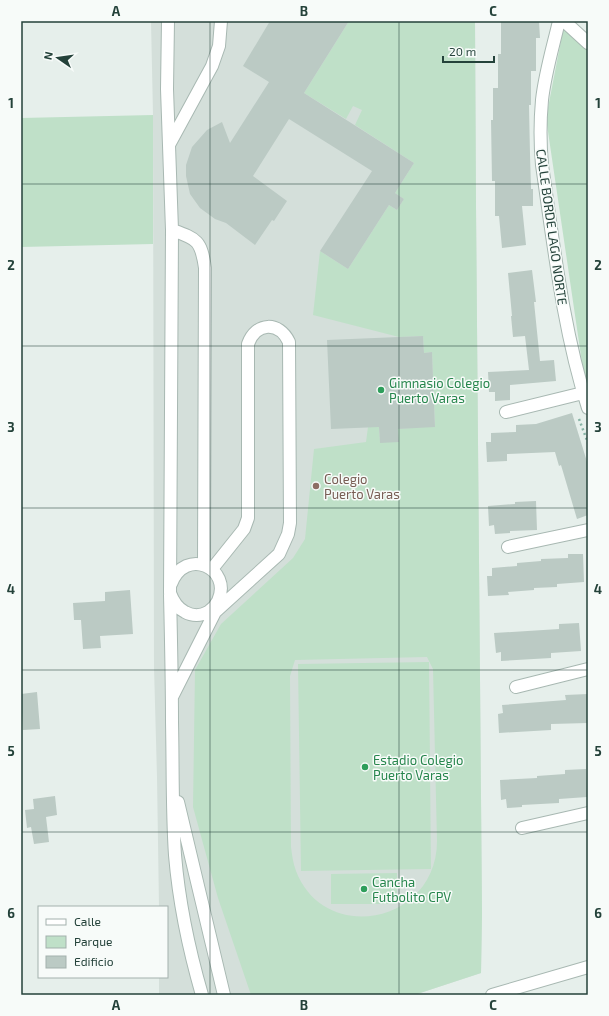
<svg xmlns="http://www.w3.org/2000/svg" width="609" height="1016" font-family="'Exo 2',sans-serif">
  <rect width="100%" height="100%" fill="#e6efeb"/>
  <!-- built -->
  <path fill="#d4dfda" d="M151 21H475L476 207 482 914 481 973 414 995H159V977H167V907H159L157 777 154 667 153 115Z"/>
  <!-- green -->
  <path fill="#bfe0c8" fill-rule="evenodd" d="M349 21H475L476 207 482 914 481 973 414 995H251L218 898 193 807 195 670 221 624 293 558 305 539 314 449 366 442 368 427H379L380 442H398V429L435 426 432 352 424 353 423 336 399 337 313 315 320 251 348 269 389 205 397 210 404 199 395 193 414 163 355 125 362 110 353 106 346 119 304 93ZM427 657 433 669 437 841C437 923 325 946 296 871 293 863 292 855 291 847L290 676 295 660Z
    M564 25 587 49 588 53V391L585 383 546 118Z
    M153 115V244L21 247V118Z
    M429 662 431 869 301 871 298 664Z
    M397 873V904H331V874Z"/>
  <!-- building -->
  <path fill="#bbcac4" d="M270 21H349L304 93 414 163 395 193 404 199 397 210 389 205 348 269 320 251 372 171 289 119 253 176 287 201 274 221 272 220 255 245 226 223 215 219 200 208 190 194 186 176V165L192 147 207 130 222 122 230 143 269 82 243 66Z
    M501 21H539L540 38H536V71H531V105H529L530 154 531 189H533V206H522L526 245 502 248 499 216H495V181H492L491 120H493V88H498V54H501Z
    M532 270 536 302H534L540 361 554 360 556 381 510 385V400L495 401V392H489L488 372 529 370 525 336 513 337 511 316H512L508 273Z
    M423 336 424 353 432 352 435 427 398 429 399 442 380 443 379 427 331 429 327 340Z
    M572 413 588 465V515L577 519 561 465 559 466 555 452 507 454V461L487 462 486 442H491V433L516 432V425L536 424Z
    M536 501 537 530 510 531V533L495 534 494 525 489 526 488 506 515 504V502Z
    M568 554H583L584 582 557 584V587L534 588V590L508 592 509 595 488 596 487 576H492V568L517 566V563L541 561V559L568 558Z
    M130 590 133 634 100 636 101 648 83 649 81 620H74L73 603 105 601V592Z
    M579 623 581 651 551 653V658L501 661V652L496 653 494 633 559 629V624Z
    M37 692 40 729 23 730 21 694Z
    M588 694V723L551 724V730L499 733 498 714 503 713 502 705 566 700 565 695Z
    M586 769 587 797 559 799V803L522 805V807L507 808 506 799 501 800 500 780 537 778V776L565 774V770Z
    M55 796 57 815 46 817 49 842 34 844 31 827 27 828 25 810 34 809 33 799Z"/>
  <g fill="none" stroke-linecap="round" stroke-linejoin="round">
    <defs>
      <path id="minor" d="M168 21 167 89 172 230 170 593C173 601 177 608 185 612 192 616 201 616 208 612 213 609 216 605 218 601 233 568 185 546 171 584
        M559 21C553 47 545 73 542 100 540 122 540 143 542 165 554 247 563 330 588 408
        M564 21 588 43
        M169 145 212 66 219 46 221 21
        M172 230C197 239 201 240 205 268L204 565
        M506 412 583 393
        M508 547 588 530
        M170 595C171 637 172 680 172 722 173 767 172 811 175 855 179 903 189 950 202 995
        M516 687 588 669
        M172 697 215 612 279 554 288 534 290 523 289 342C279 321 256 322 248 344V518L244 529 212 569
        M178 802 224 995
        M522 828 588 813
        M492 995 588 967"/>
    </defs>
    <!-- minor casing -->
    <use href="#minor" stroke="#a8b8b2" stroke-width="14"/>
    <!-- path -->
    <path stroke="#86b3a5" stroke-width="2.5" stroke-dasharray="2 3" stroke-linecap="butt" d="M579 419 588 443"/>
    <!-- minor -->
    <use href="#minor" stroke="#fff" stroke-width="12"/>
  </g>
  <!-- grid -->
  <path fill="none" stroke="#24423a" stroke-width="1" stroke-opacity="0.55" d="M210 21V995M399 21V995M21 184H588M21 346H588M21 508H588M21 670H588M21 832H588"/>
  <!-- markers -->
  <g fill="#2e9e5b" stroke="#f7fbf9" stroke-width="1.5">
    <circle cx="381" cy="390" r="4"/>
    <circle cx="365" cy="767" r="4"/>
    <circle cx="364" cy="889" r="4"/>
  </g>
  <circle fill="#8d6e63" stroke="#f7fbf9" stroke-width="1.5" cx="316" cy="486" r="4"/>
  <g text-anchor="middle" stroke-width="3" stroke-linejoin="round" paint-order="stroke">
    <!-- street labels -->
    <g font-size="13" fill="#24423a" stroke="#f7fbf9">
      <text transform="translate(552 227) rotate(82)" y="5">CALLE BORDE LAGO NORTE</text>
    </g>
    <!-- leisure labels -->
    <g font-size="13" fill="#27864d" stroke="#f7fbf9" text-anchor="start">
      <text x="389" y="388">Gimnasio Colegio<tspan x="389" dy="15">Puerto Varas</tspan></text>
      <text x="373" y="765">Estadio Colegio<tspan x="373" dy="15">Puerto Varas</tspan></text>
      <text x="372" y="887">Cancha<tspan x="372" dy="15">Futbolito CPV</tspan></text>
    </g>
    <!-- education labels -->
    <g font-size="13" fill="#785e54" stroke="#f7fbf9" text-anchor="start">
      <text x="324" y="484">Colegio<tspan x="324" dy="15">Puerto Varas</tspan></text>
    </g>
  </g>
  <!-- border -->
  <rect width="609" height="1016" fill="none" stroke="#f7fbf9" stroke-width="44"/>
  <!-- legend -->
  <rect x="38" y="906" width="130" height="72" fill="#f7fbf9" stroke="#a3b1ad"/>
  <rect x="46" y="919" width="20" height="6" fill="#ffffff" stroke="#a3b1ad"/>
  <text x="74" y="926" font-size="12" fill="#24423a">Calle</text>
  <rect x="46" y="936" width="20" height="12" fill="#bfe0c8" stroke="#a3b1ad"/>
  <text x="74" y="946" font-size="12" fill="#24423a">Parque</text>
  <rect x="46" y="956" width="20" height="12" fill="#bbcac4" stroke="#a3b1ad"/>
  <text x="74" y="966" font-size="12" fill="#24423a">Edificio</text>
  <!-- north arrow -->
  <g transform="translate(58 58) rotate(283)" stroke="#f7fbf9" stroke-width="3" paint-order="stroke">
  <path d="M0-3L7 15L0 10L-7 15Z" fill="#24423a"/>
  <text y="-6" font-size="11" font-weight="bold" text-anchor="middle" fill="#24423a">N</text>
  </g>
  <!-- scale -->
  <path d="M443 56v6h51v-6" fill="none" stroke="#24423a" stroke-width="2"/>
  <text x="449" y="56" font-size="12" fill="#24423a" stroke="#f7fbf9" stroke-width="3" paint-order="stroke">20 m</text>
  <rect x="22" y="22" width="565" height="972" fill="none" stroke="#24423a" stroke-width="1.5"/>
  <g font-size="13" text-anchor="middle" font-weight="bold" fill="#24423a">
    <text x="116" y="16">A</text>
    <text x="304" y="16">B</text>
    <text x="493" y="16">C</text>
    <text x="11" y="108">1</text>
    <text x="598" y="108">1</text>
    <text x="11" y="270">2</text>
    <text x="598" y="270">2</text>
    <text x="11" y="432">3</text>
    <text x="598" y="432">3</text>
    <text x="11" y="594">4</text>
    <text x="598" y="594">4</text>
    <text x="11" y="756">5</text>
    <text x="598" y="756">5</text>
    <text x="11" y="918">6</text>
    <text x="598" y="918">6</text>
    <text x="116" y="1010">A</text>
    <text x="304" y="1010">B</text>
    <text x="493" y="1010">C</text>
  </g>
</svg>
